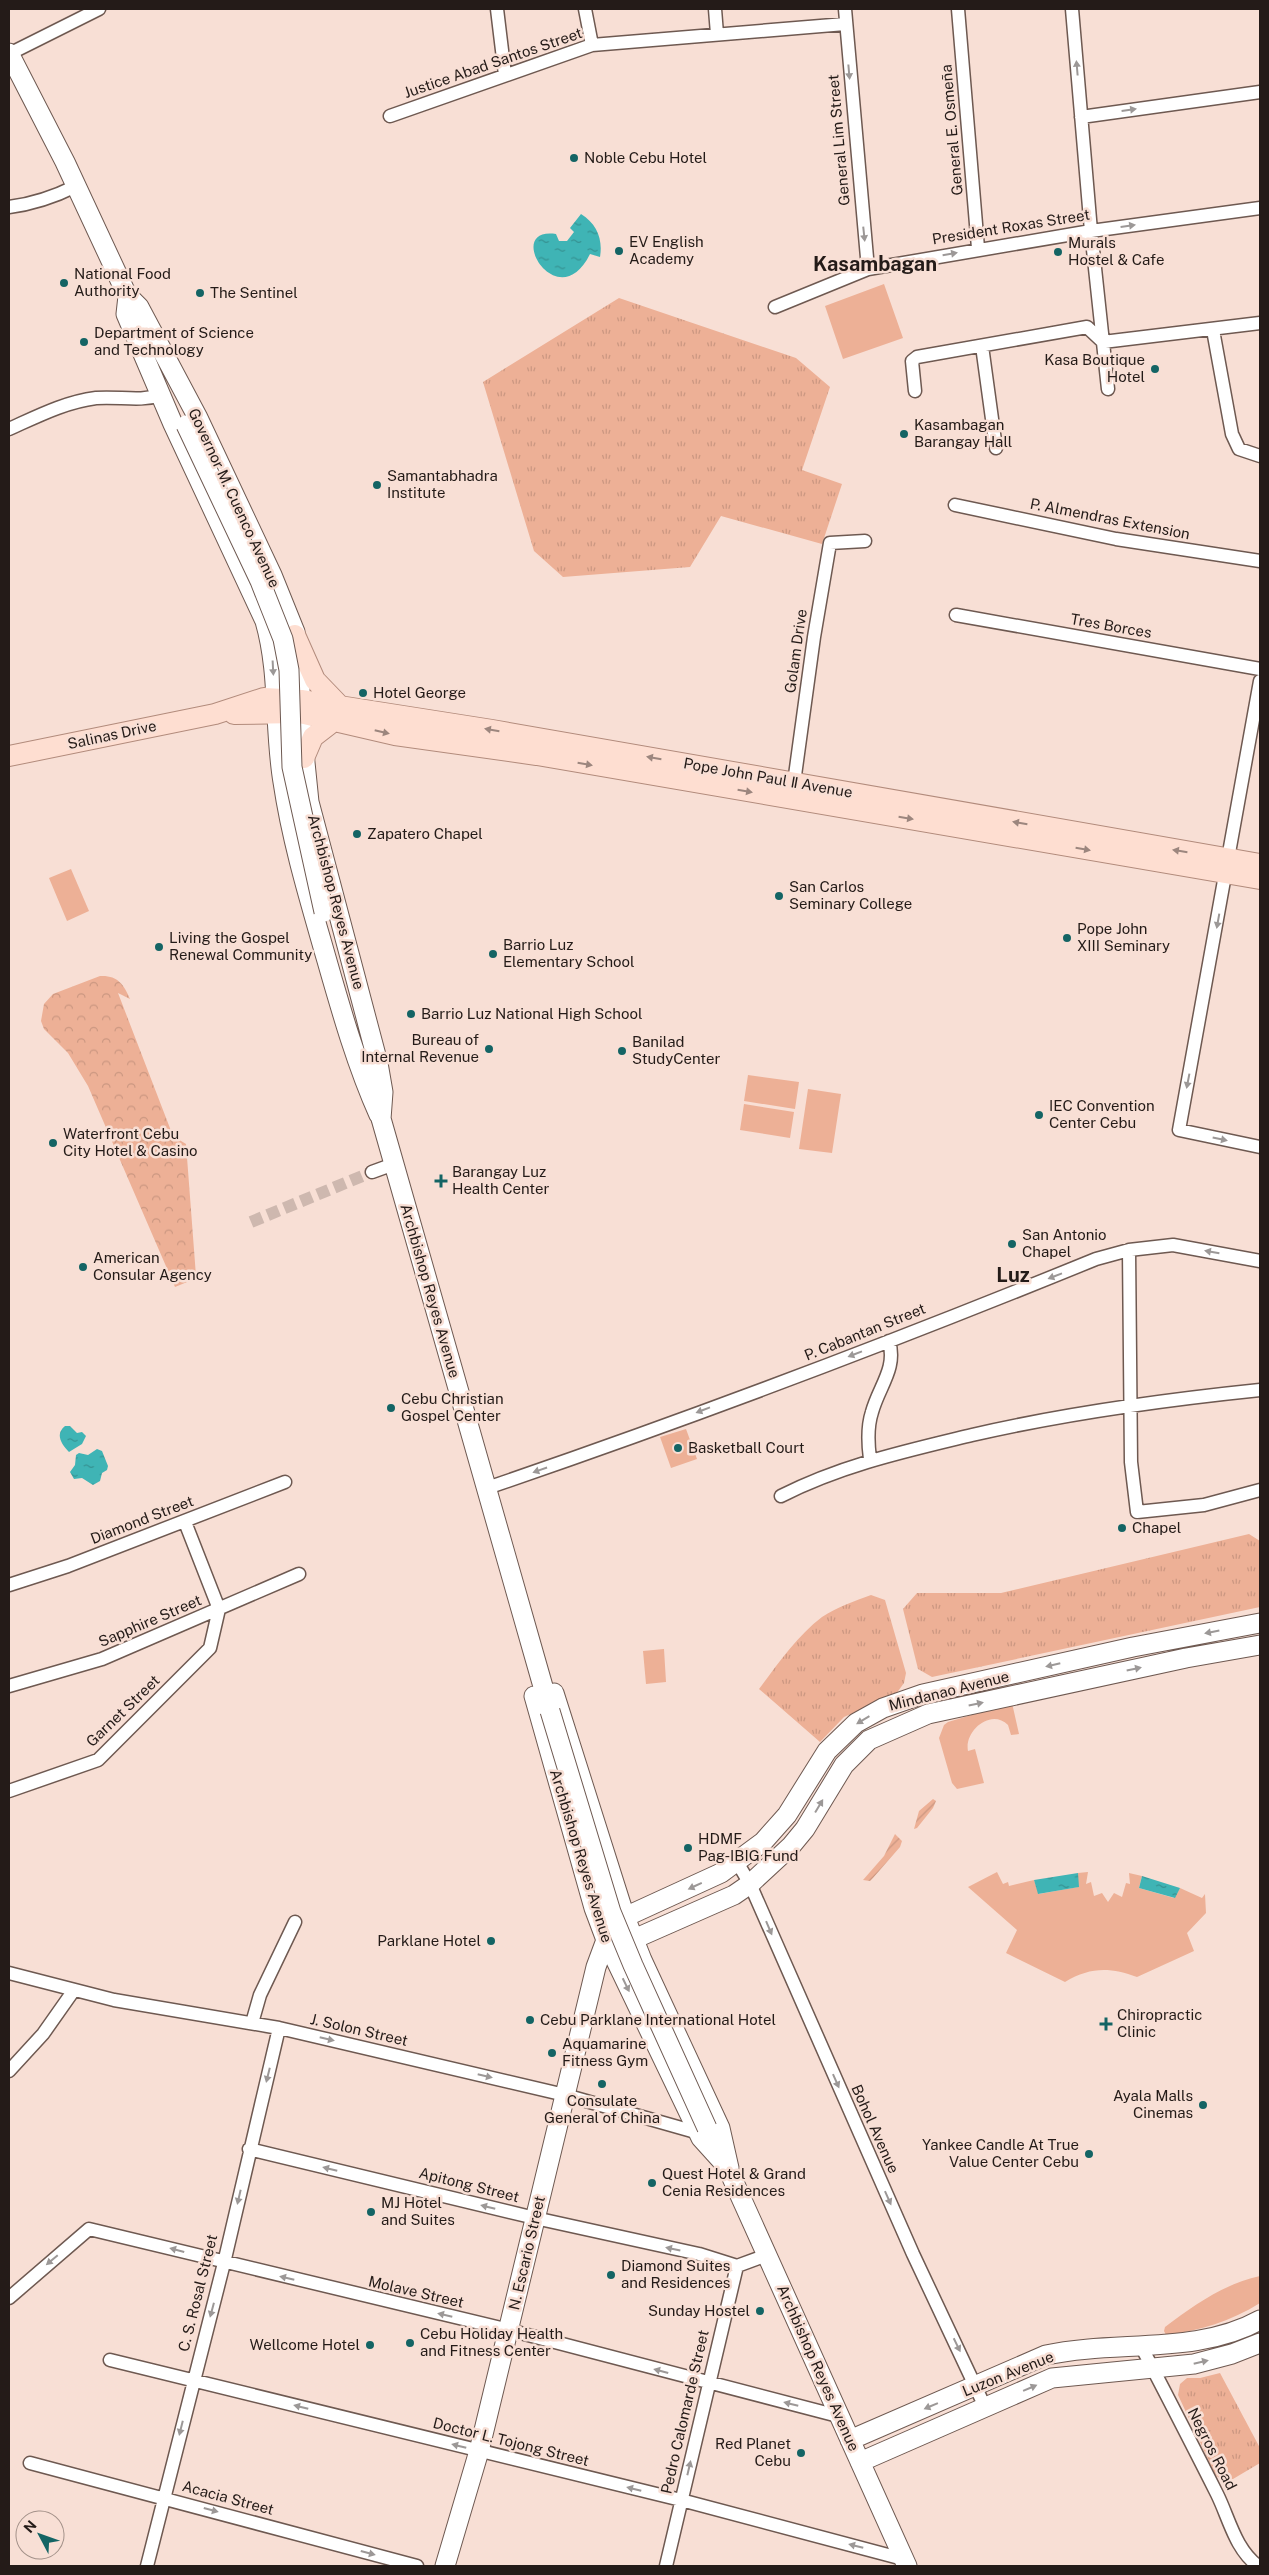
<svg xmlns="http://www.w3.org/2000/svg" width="1269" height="2575" font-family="'Public Sans',sans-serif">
  <defs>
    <pattern id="grass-tufts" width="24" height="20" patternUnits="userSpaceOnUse" patternTransform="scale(1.25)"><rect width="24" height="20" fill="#edb096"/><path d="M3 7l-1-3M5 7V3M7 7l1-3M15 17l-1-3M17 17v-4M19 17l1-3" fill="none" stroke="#cb9781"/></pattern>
    <pattern id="forest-crowns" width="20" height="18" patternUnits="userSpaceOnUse" patternTransform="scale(1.25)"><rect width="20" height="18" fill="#edb096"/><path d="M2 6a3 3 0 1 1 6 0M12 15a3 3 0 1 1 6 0" fill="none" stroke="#cb9781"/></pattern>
    <pattern id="garden-furrows" width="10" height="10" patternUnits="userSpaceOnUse" patternTransform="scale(1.25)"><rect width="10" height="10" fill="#edb096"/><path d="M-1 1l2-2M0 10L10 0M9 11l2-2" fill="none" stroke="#cb9781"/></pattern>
    <pattern id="water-ripples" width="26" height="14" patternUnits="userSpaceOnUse" patternTransform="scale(1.25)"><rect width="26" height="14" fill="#3fb4b5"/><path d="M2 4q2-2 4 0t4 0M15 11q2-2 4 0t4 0" fill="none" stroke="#359292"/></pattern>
  </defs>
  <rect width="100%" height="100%" fill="#f8dfd5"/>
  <!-- grass -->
  <path fill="url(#grass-tufts)" d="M619 298 796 358 830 387 802 470 842 484 822 544 721 516 690 567 563 577 534 551 483 382Z
    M1249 1534 1260 1541V1607L932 1677 918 1669 903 1609 917 1593H1001Z
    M871 1595 885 1600 906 1673 904 1683 896 1694 844 1717 820 1742 759 1689C777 1665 797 1636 822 1617 837 1607 855 1601 871 1595Z
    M1220 2373 1260 2448V2463L1233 2479 1221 2480 1215 2474 1178 2395 1180 2384 1187 2378H1200Z"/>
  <!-- forest -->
  <path fill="url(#forest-crowns)" d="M100 976C117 975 124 984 130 999L118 993 173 1136 186 1144 196 1276 192 1280 175 1287 88 1086 68 1053 44 1029 41 1021 44 1004 53 994Z"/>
  <!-- park -->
  <path fill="#edb096" d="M884 284 903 338 843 359 825 306Z
    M71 869 89 911 67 921 49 878Z
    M748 1075 799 1082 795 1109 744 1101Z
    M808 1089 841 1094 832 1153 799 1149Z
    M744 1104 794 1112 790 1138 740 1130Z
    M686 1429 697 1459 671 1468 660 1437Z
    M664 1649 666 1682 646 1684 643 1651Z
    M1012 1703 1019 1734 1011 1735 1008 1725C991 1708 964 1731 968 1751L975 1749 984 1783 957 1789 952 1783 939 1738 944 1725 948 1722Z
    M997 1872 1003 1884 1008 1882 1009 1886 1034 1880 1039 1894 1078 1887V1873L1088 1872 1086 1884 1091 1882 1094 1896 1102 1893 1108 1902 1114 1893 1122 1897 1126 1883 1130 1884 1129 1873 1142 1876 1139 1888 1174 1898 1180 1888 1202 1898 1205 1894 1206 1913 1187 1933 1194 1951 1137 1977C1110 1967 1090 1967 1065 1982L1006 1953 1017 1930 968 1887Z
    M1260 2276V2303C1231 2321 1200 2331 1166 2335L1164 2331 1165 2327C1194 2305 1224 2284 1260 2276Z"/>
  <!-- garden -->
  <path fill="url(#garden-furrows)" d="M933 1799 936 1801 933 1808 917 1828 914 1829 919 1811Z
    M895 1834 902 1841 900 1847 873 1878 870 1881 863 1880 884 1856Z"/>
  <!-- water -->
  <path fill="url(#water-ripples)" d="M581 214C597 224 603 239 600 257L590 254C558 319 502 226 556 234L559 241H567L574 232 570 228Z
    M65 1426H70L77 1433 82 1432 86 1436 82 1444 69 1452C61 1444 55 1434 65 1426Z
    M97 1449 102 1451 108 1466 107 1470 102 1473 100 1481 93 1485 82 1478 74 1479 70 1472 75 1465 76 1455 79 1453 88 1455Z
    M1078 1873 1079 1887 1038 1894 1034 1880Z
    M1142 1876 1180 1888 1175 1898 1139 1888Z"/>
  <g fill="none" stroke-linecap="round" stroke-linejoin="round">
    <!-- street-tunnel -->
    <path stroke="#ceb8af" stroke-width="12" stroke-dasharray="12 6" stroke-linecap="butt" d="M251 1222 372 1172"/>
    <defs>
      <path id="street" d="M497 9 505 75
        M585 9 592 45
        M715 9 717 34
        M845 9 868 269
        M958 9 978 248
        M1072 9 1091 231 1108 389
        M9 54 99 9
        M390 116 592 45 845 24
        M1081 117 1260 92
        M9 207C33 204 54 197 76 186
        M775 307 868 269 1091 231 1260 208
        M1213 330 1232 434 1239 449 1260 456
        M982 346 996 448
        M915 391 912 361 917 357 1087 327 1103 342 1260 323
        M9 429C38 416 65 402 96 398 119 396 139 402 161 395
        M955 505 1116 539 1260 561
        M956 615 1260 669
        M1260 681 1179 1130 1260 1147
        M793 790 814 637 830 543 865 541
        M372 1172 394 1164
        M1129 1250 1131 1462 1137 1512 1204 1505 1260 1490
        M870 1459C868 1444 867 1427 872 1412 879 1386 897 1369 889 1341
        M487 1488C692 1418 895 1341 1096 1259L1129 1250 1173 1245 1260 1261
        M781 1496C842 1465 906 1451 972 1435 1067 1413 1163 1400 1260 1390
        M185 1522 219 1609
        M9 1585 68 1566 285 1482
        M9 1686 102 1659 299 1574
        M9 1791 98 1760 210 1648 219 1609
        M737 1862 750 1884 913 2254 985 2407
        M9 1973 114 2000 279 2028 565 2095 699 2133
        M252 2023 260 1995 295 1922
        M9 2071 43 2034 74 1990
        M249 2149 535 2218 699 2254 737 2266 767 2255
        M9 2298 89 2229 509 2330 838 2416
        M1140 2344C1166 2394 1192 2444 1217 2494 1229 2518 1235 2549 1258 2566
        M110 2360 681 2500 903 2559
        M30 2463 417 2566
        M147 2566 224 2263 279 2028
        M666 2566 737 2266"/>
      <path id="secondary" d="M9 53 65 162 133 308
        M128 296 139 307 198 418 272 575 295 632 300 673V713L309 802 378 1063 383 1092 381 1119
        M128 296 126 314 173 424 265 621C280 673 274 729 283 782 291 836 306 888 321 940 338 999 354 1059 379 1115
        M378 1108 550 1711
        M554 1693 625 1917 642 1960 720 2128 729 2168
        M534 1696 594 1908 606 1940 701 2138 729 2169
        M607 1940 634 1939 734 1895 750 1884 791 1846 805 1829 844 1765 869 1740 928 1714 1186 1658 1260 1645
        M724 2160 907 2566
        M850 2440 1046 2355C1116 2340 1197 2355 1260 2320
        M860 2462 1052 2378 1194 2364 1232 2354 1260 2343
        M445 2566 479 2451 596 1967 606 1940 625 1917 721 1873 763 1842 787 1815 827 1751 856 1723 883 1708 923 1694 1133 1647 1260 1623"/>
      <path id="primary" d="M295 635 315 680 340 706
        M234 714 300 713 395 735 537 755 1260 879
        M9 756 215 714 264 698 301 700 492 730 1260 864
        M304 758 313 737 335 720"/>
    </defs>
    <!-- street casing -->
    <use href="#street" stroke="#6e5951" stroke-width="15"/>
    <!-- secondary casing -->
    <use href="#secondary" stroke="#6e5951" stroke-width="21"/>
    <!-- primary casing -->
    <use href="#primary" stroke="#b28b7c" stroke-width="22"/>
    <!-- street -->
    <use href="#street" stroke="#fff" stroke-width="12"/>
    <!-- secondary -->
    <use href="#secondary" stroke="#fff" stroke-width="19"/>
    <!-- primary -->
    <use href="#primary" stroke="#feded1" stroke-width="20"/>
    <defs>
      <path id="secondary-bridge" d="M186 425 260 581 283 639 289 670 292 767 324 912
        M550 1711 611 1912 633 1965 707 2128"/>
    </defs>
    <!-- secondary-bridge casing -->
    <use href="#secondary-bridge" stroke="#6e5951" stroke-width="21" stroke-linecap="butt"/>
    <!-- secondary-bridge -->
    <use href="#secondary-bridge" stroke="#fff" stroke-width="19"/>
  </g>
  <!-- one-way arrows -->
  <defs><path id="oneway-solid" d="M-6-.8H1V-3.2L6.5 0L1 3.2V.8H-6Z" transform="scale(1.25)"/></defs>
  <g fill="#9c9897">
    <use href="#oneway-solid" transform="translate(1077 68) rotate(-95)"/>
    <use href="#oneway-solid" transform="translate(849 72) rotate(85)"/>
    <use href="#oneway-solid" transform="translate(1129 110) rotate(-8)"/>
    <use href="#oneway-solid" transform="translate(1128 226) rotate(-8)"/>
    <use href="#oneway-solid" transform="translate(864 234) rotate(84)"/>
    <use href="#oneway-solid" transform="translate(950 254) rotate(-10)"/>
    <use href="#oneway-solid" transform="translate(273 668) rotate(87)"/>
    <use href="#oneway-solid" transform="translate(1218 921) rotate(100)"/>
    <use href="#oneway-solid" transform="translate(1188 1081) rotate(101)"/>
    <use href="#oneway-solid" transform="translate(1220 1139) rotate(12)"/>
    <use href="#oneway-solid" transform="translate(1212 1252) rotate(-170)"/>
    <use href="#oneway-solid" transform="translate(1055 1276) rotate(159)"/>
    <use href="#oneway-solid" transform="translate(855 1354) rotate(159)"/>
    <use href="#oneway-solid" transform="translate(703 1410) rotate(159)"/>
    <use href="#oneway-solid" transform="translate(540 1470) rotate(161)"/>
    <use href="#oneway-solid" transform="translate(1212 1632) rotate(169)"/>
    <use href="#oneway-solid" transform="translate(1053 1665) rotate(167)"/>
    <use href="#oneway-solid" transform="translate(1134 1669) rotate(-12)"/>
    <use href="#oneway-solid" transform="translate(976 1704) rotate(-12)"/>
    <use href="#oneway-solid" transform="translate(863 1720) rotate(149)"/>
    <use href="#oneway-solid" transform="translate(819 1806) rotate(-59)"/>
    <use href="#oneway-solid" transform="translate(695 1886) rotate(155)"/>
    <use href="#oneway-solid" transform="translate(769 1928) rotate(67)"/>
    <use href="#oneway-solid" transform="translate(626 1985) rotate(64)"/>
    <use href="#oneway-solid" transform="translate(327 2039) rotate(13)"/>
    <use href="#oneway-solid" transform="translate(268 2075) rotate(104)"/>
    <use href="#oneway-solid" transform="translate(485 2076) rotate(13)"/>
    <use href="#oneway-solid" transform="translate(836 2081) rotate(66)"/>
    <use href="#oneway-solid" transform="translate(330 2169) rotate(-166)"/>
    <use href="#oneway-solid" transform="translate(239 2197) rotate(103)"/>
    <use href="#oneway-solid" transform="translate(888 2198) rotate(66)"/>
    <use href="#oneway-solid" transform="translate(488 2207) rotate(-166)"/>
    <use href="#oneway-solid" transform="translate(673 2249) rotate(-168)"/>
    <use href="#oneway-solid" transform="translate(177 2250) rotate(-165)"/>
    <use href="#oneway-solid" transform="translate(52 2260) rotate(140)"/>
    <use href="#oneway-solid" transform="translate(287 2278) rotate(-167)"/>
    <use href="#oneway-solid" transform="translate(212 2310) rotate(105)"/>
    <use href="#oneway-solid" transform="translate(445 2315) rotate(-167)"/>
    <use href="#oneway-solid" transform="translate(957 2345) rotate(64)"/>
    <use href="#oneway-solid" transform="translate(1201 2362) rotate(-13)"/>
    <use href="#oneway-solid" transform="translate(661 2371) rotate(-165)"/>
    <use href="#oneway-solid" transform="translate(1030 2388) rotate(-23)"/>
    <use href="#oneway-solid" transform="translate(791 2404) rotate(-166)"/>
    <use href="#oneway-solid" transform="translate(931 2406) rotate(157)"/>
    <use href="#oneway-solid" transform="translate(301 2407) rotate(-166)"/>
    <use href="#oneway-solid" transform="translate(181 2428) rotate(104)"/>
    <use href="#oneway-solid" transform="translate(459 2446) rotate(-166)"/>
    <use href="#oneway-solid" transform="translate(689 2468) rotate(-77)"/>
    <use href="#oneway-solid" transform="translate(634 2489) rotate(-166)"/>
    <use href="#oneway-solid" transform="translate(211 2510) rotate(15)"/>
    <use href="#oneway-solid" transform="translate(856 2546) rotate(-166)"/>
    <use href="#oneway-solid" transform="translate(368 2553) rotate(15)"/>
  </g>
  <g fill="#9c867e">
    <use href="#oneway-solid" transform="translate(492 730) rotate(-170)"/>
    <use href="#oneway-solid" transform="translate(382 732) rotate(13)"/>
    <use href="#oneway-solid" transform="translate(654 758) rotate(-170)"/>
    <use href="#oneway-solid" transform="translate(585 764) rotate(10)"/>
    <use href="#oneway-solid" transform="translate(745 791) rotate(10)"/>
    <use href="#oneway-solid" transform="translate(906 818) rotate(9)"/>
    <use href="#oneway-solid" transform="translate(1020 823) rotate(-170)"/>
    <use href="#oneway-solid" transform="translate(1083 849) rotate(10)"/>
    <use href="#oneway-solid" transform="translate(1180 851) rotate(-171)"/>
  </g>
  <!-- markers -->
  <g fill="#146464" stroke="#f8dfd5" stroke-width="2">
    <circle cx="574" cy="158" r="5"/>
    <circle cx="619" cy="251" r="5"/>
    <circle cx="1058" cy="252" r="5"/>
    <circle cx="64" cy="283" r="5"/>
    <circle cx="200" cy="293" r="5"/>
    <circle cx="84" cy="342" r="5"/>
    <circle cx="1155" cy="369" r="5"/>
    <circle cx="904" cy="434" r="5"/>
    <circle cx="377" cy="485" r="5"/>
    <circle cx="363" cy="693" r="5"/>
    <circle cx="357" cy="834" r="5"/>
    <circle cx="779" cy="896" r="5"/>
    <circle cx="1067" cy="938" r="5"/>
    <circle cx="159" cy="947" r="5"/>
    <circle cx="493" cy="954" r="5"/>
    <circle cx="411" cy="1014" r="5"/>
    <circle cx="489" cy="1049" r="5"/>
    <circle cx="622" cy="1051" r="5"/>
    <circle cx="1039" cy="1115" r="5"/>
    <circle cx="53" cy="1143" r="5"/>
    <path d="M438.5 1173.5h5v5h5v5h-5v5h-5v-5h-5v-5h5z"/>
    <circle cx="1012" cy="1244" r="5"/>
    <circle cx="83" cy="1267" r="5"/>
    <circle cx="391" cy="1408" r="5"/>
    <circle cx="678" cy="1448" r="5"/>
    <circle cx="1122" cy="1528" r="5"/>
    <circle cx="688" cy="1848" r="5"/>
    <circle cx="491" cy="1941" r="5"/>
    <circle cx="530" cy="2020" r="5"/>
    <path d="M1103.5 2016.5h5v5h5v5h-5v5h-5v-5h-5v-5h5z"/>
    <circle cx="552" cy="2053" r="5"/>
    <circle cx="602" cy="2084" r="5"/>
    <circle cx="1203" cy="2105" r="5"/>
    <circle cx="1089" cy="2154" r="5"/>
    <circle cx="652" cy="2183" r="5"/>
    <circle cx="371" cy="2212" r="5"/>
    <circle cx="611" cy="2275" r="5"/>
    <circle cx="760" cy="2311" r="5"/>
    <circle cx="410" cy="2343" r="5"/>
    <circle cx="370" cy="2345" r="5"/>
    <circle cx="801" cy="2453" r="5"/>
  </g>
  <g text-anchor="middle" stroke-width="5" stroke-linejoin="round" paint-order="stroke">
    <!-- street labels -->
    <g font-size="15" fill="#241b18" stroke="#f8dfd5">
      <text transform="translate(493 63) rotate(-19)" y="5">Justice Abad Santos Street</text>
      <text transform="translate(952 130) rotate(-95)" y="5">General E. Osmeña</text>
      <text transform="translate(839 140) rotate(-95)" y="5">General Lim Street</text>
      <text transform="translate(1011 227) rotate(-9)" y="5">President Roxas Street</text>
      <text transform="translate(234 498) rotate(65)" y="5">Governor M. Cuenco Avenue</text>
      <text transform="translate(1110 519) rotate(11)" y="5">P. Almendras Extension</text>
      <text transform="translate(1111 626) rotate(10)" y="5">Tres Borces</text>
      <text transform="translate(796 651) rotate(-82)" y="5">Golam Drive</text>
      <text transform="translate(112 735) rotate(-12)" y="5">Salinas Drive</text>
      <text transform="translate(768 778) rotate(10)" y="5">Pope John Paul Ⅱ Avenue</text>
      <text transform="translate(336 902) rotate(75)" y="5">Archbishop Reyes Avenue</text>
      <text transform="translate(430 1291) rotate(74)" y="5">Archbishop Reyes Avenue</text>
      <text transform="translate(865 1332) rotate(-22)" y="5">P. Cabantan Street</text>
      <text transform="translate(142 1520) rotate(-21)" y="5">Diamond Street</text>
      <text transform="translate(150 1621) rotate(-23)" y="5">Sapphire Street</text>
      <text transform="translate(949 1691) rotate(-14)" y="5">Mindanao Avenue</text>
      <text transform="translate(123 1711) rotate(-44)" y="5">Garnet Street</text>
      <text transform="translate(581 1856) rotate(73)" y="5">Archbishop Reyes Avenue</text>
      <text transform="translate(359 2030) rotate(13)" y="5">J. Solon Street</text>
      <text transform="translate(875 2129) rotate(66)" y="5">Bohol Avenue</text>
      <text transform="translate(469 2185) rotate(14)" y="5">Apitong Street</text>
      <text transform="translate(527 2253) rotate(-77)" y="5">N. Escario Street</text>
      <text transform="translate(416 2292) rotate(13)" y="5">Molave Street</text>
      <text transform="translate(198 2293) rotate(-76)" y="5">C. S. Rosal Street</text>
      <text transform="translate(818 2368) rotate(66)" y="5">Archbishop Reyes Avenue</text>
      <text transform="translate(1008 2374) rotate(-22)" y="5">Luzon Avenue</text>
      <text transform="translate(685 2412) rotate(-77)" y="5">Pedro Calomarde Street</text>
      <text transform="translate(511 2442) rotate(14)" y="5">Doctor L. Tojong Street</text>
      <text transform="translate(1212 2449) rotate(63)" y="5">Negros Road</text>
      <text transform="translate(228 2498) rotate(15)" y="5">Acacia Street</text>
    </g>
    <!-- poi labels -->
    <g font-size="15" fill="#241b18" stroke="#f8dfd5" text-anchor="start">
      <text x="584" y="163">Noble Cebu Hotel</text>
      <text x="629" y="247">EV English<tspan x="629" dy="17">Academy</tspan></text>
      <text x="1068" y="248">Murals<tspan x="1068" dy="17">Hostel &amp; Cafe</tspan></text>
      <text x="74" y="279">National Food<tspan x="74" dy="17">Authority</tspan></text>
      <text x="210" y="298">The Sentinel</text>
      <text x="94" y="338">Department of Science<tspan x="94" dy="17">and Technology</tspan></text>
      <text x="1145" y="365" text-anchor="end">Kasa Boutique<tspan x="1145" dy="17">Hotel</tspan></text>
      <text x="914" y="430">Kasambagan<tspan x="914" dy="17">Barangay Hall</tspan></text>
      <text x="387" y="481">Samantabhadra<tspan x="387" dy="17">Institute</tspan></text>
      <text x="373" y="698">Hotel George</text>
      <text x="367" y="839">Zapatero Chapel</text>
      <text x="789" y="892">San Carlos<tspan x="789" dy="17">Seminary College</tspan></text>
      <text x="1077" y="934">Pope John<tspan x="1077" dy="17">XIII Seminary</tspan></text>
      <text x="169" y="943">Living the Gospel<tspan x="169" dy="17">Renewal Community</tspan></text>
      <text x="503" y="950">Barrio Luz<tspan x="503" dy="17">Elementary School</tspan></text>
      <text x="421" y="1019">Barrio Luz National High School</text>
      <text x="479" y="1045" text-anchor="end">Bureau of<tspan x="479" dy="17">Internal Revenue</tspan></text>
      <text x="632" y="1047">Banilad<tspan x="632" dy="17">StudyCenter</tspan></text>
      <text x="1049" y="1111">IEC Convention<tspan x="1049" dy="17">Center Cebu</tspan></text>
      <text x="63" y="1139">Waterfront Cebu<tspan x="63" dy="17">City Hotel &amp; Casino</tspan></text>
      <text x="452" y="1177">Barangay Luz<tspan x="452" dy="17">Health Center</tspan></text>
      <text x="1022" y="1240">San Antonio<tspan x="1022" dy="17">Chapel</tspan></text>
      <text x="93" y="1263">American<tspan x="93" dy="17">Consular Agency</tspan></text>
      <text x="401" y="1404">Cebu Christian<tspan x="401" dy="17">Gospel Center</tspan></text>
      <text x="688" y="1453">Basketball Court</text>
      <text x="1132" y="1533">Chapel</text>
      <text x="698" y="1844">HDMF<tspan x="698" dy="17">Pag-IBIG Fund</tspan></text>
      <text x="481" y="1946" text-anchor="end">Parklane Hotel</text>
      <text x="1117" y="2020">Chiropractic<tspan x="1117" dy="17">Clinic</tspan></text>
      <text x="540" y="2025">Cebu Parklane International Hotel</text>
      <text x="562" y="2049">Aquamarine<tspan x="562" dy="17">Fitness Gym</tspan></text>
      <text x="1193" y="2101" text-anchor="end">Ayala Malls<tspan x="1193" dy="17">Cinemas</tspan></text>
      <text x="602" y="2106" text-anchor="middle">Consulate<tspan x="602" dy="17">General of China</tspan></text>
      <text x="1079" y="2150" text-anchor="end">Yankee Candle At True<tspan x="1079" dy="17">Value Center Cebu</tspan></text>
      <text x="662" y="2179">Quest Hotel &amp; Grand<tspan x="662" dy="17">Cenia Residences</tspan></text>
      <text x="381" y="2208">MJ Hotel<tspan x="381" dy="17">and Suites</tspan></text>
      <text x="621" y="2271">Diamond Suites<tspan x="621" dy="17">and Residences</tspan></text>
      <text x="750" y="2316" text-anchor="end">Sunday Hostel</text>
      <text x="420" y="2339">Cebu Holiday Health<tspan x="420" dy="17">and Fitness Center</tspan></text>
      <text x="360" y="2350" text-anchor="end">Wellcome Hotel</text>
      <text x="791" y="2449" text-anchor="end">Red Planet<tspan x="791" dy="17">Cebu</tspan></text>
    </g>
    <!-- district labels -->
    <g font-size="20" font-weight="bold" fill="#241b18" stroke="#f8dfd5">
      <text x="875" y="271">Kasambagan</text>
      <text x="1013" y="1282">Luz</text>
    </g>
  </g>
  <!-- border -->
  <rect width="1269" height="2575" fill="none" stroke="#241b18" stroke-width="20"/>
  <!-- north arrow -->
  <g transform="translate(40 2535) rotate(311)"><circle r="24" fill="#f8dfd5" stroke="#a39189"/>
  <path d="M0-4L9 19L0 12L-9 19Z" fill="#146464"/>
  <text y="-8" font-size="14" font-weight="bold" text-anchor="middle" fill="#241b18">N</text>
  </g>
</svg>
